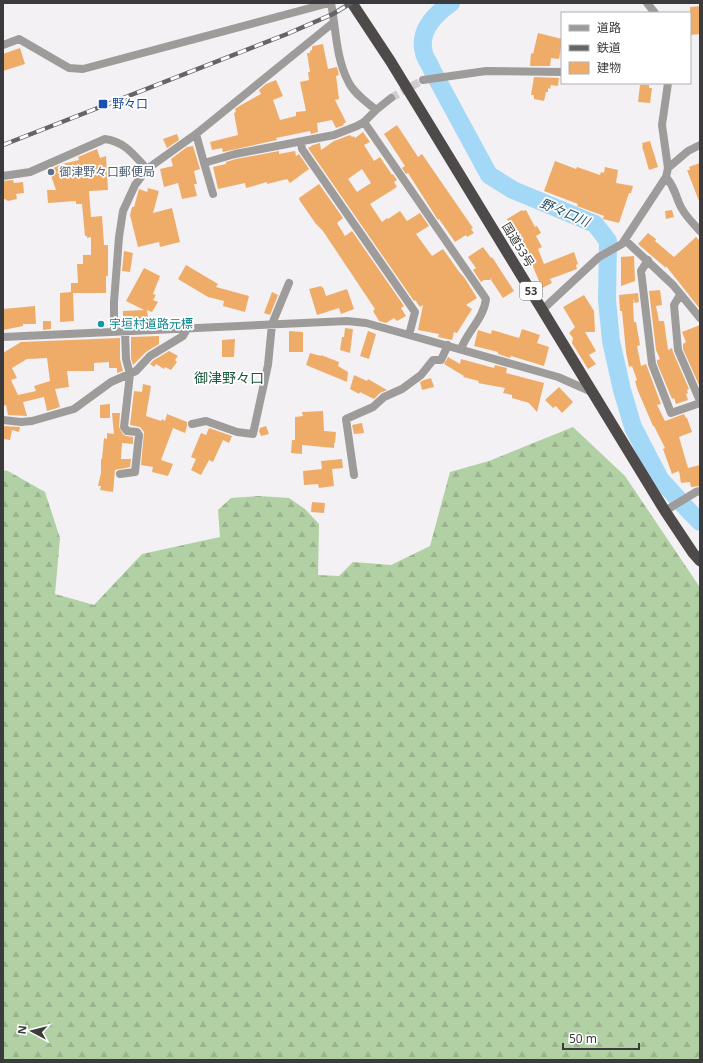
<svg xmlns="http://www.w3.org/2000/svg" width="703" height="1063" font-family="'Noto Sans','Noto Sans JP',sans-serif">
  <defs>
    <pattern id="forest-firs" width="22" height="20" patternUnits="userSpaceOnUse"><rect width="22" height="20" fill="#b1d0a4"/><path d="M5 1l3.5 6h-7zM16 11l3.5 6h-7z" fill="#99b38e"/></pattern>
  </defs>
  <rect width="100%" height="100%" fill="#f3f1f4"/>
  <!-- forest -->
  <path fill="url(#forest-firs)" d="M573 427 625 476 699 586 700 591V1060H3V470L8 471 45 492 60 538 55 594 94 605 142 554 220 537 218 510 231 498 259 496 289 498 305 509 319 524 318 575 339 576 353 562 391 565 430 546 450 472 489 461Z"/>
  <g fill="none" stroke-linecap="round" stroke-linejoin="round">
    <!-- river -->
    <path stroke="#a4d8f7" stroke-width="18" d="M451 3C435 14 418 31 424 53 425 58 430 64 432 70L489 175 513 190 595 224 608 241 607 300 611 341 622 390 633 427 660 479 690 512 700 522"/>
  </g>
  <!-- building -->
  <path fill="#eeac68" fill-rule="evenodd" d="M700 6V34L690 35V7Z
    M538 33 562 39V48L561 47 559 59 551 58 550 66H530L531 53 533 54Z
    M323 44 328 69 337 67 339 75 336 76 339 99 335 100 346 122 343 124 344 125 336 128 332 120 317 123 318 132 311 134 310 131 276 138 277 140 223 152 222 148 212 150 210 142 238 135 234 113 236 112 235 109 241 105 261 94 259 90 266 84 276 80 283 96 273 100 280 120 296 116V112L306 111 300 82 309 80 308 72H310L307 53H310V51L312 50V47L313 46Z
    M20 48 25 64 3 71V54Z
    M534 77 559 78 558 86 551 85 550 89 548 88V92H546L544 101 534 99V95H531Z
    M640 85H649V88H652L650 103 638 102Z
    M397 125 418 157 422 154 473 228 471 229 474 233 467 237 466 235 455 242 439 219 438 220 408 173 406 174 402 168 405 166 384 134Z
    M363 132 370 142 364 145 374 161 380 157 392 175 393 174 397 180 394 182 397 187 370 204 382 222 387 218 388 219 400 211 407 221 420 213 429 226 416 234 432 256 443 249 460 273 464 277 477 298 466 305 472 309 457 333 454 332 452 340 438 337 439 334 418 330 423 305 420 307 415 300 414 301 308 148 313 145 320 143 321 150 334 141 350 135 352 137 354 136 355 138ZM362 169 371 183 357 192 348 179Z
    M177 134 179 140 167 148 163 139Z
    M650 141 658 167 649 170 642 146H643L642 143Z
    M193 146 200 169 194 171 197 184H194L197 196 182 199 178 183 164 187 160 169 173 166 171 159 187 147Z
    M97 149 100 158 106 156 108 190 89 191 91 217 102 216 104 245H108V276H106V293H73L74 321 60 322V293L71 292V283H78L77 264H83V255H91V237L87 238V236H85L82 204H76V201L48 203 47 190H56L49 170 62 164 79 160 78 157Z
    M279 151V154L295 151 296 156 299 154 309 169 290 183 287 179 267 184V182L246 188 245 183 218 189 213 167 226 164V162L236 159Z
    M555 161 576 169 577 167 600 175 601 172 604 173 605 167 618 170 616 183 633 186 631 193H629L619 223 603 219 604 216 577 206 578 204 544 191Z
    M700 163V201H699L687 170H690L689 167Z
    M13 180 14 183 23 182 24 193 16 194 17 199 8 201 3 198V181Z
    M319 184 343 218 337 223 345 236 352 231 404 306 401 308 406 316 397 321 394 318 386 323 379 321 373 311 375 309 323 231 316 224 300 201 299 198Z
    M148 188 159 191 153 213 172 208 180 242 160 247 159 242 138 247 130 215 132 207H134L139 189 147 192Z
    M522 210 523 211 526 210 535 227 537 226 541 233 536 236 542 247 538 249 544 264 574 252 578 264 576 265 577 269 550 279 552 283 542 288 523 243 522 244 517 238 507 219Z
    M672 210 674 217 666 219 665 211Z
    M648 233 656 239 655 241 674 257 696 237 700 241V309L666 266V268L638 244Z
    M483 247 491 258 492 257 514 291 503 298 491 280 492 277 490 280H484L481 282 473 270 476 268 468 257Z
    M124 251 133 253 130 272 122 271Z
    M634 256 635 281 621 286V257Z
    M186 265 218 284 216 287 249 296 245 312 223 306 224 301 208 297 178 279Z
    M144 268 160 276 153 294 156 295 153 300 158 302 152 312 147 310 149 325 123 326V311L144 310 126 301Z
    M321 286 322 288 323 287 326 296 347 289 354 309 341 314 339 308 317 315 309 289Z
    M660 290 662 305 656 306 659 321H664L668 350 672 348 673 352 689 389 687 390 688 393 686 394 688 400 676 404 674 398 672 399 657 363V360L660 359 656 350 649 291Z
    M272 292 278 295 270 315 264 313Z
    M638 293 639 302 635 303 633 298 634 303H633L634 322H636L640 345 637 346 641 366 646 364 661 404 657 405 665 421 684 414 686 418H687L692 432 679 437 688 468 700 465V486L691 487 690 482 681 483 679 471 672 474 663 449 665 448 654 426H653L638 391 635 381 637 380 632 366 629 367 626 352 622 311H620L619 295Z
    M584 295 594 311 595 332H585L596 351 589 355 596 364 588 369 572 343 573 338 569 333 575 327 563 307Z
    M35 306 36 324H23V326L3 330V309Z
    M43 321H51V329L43 330Z
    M700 325V384L699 385 683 349V344L686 342 682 332Z
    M345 328 353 329 350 353 340 350 342 337H344Z
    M522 329 540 335 537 343 549 347 544 366 511 356 510 358 498 354V352L474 346 478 330 491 334 492 330 519 338Z
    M289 331 303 332V352H289Z
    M368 331 376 334 369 359 360 356Z
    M159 336V344L146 352 133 365 131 358V337Z
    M120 338V359L123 371 117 373V368H109V362L94 363V371H67L69 387 55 389 60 407 47 411 44 397 23 402 27 416 8 415 6 405 3 406V398H4L3 392V353L21 342ZM47 358 50 381 34 386 36 391 18 395 11 380 17 378 12 368 27 359Z
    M235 339 234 357H222V340Z
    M169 351 178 356 175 360 177 362 171 370 165 367 164 369 156 364 154 367 150 364 154 360Z
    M310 353 321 356V355L339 362 338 366 348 372 347 382 306 365Z
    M448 357 460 364 461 359 494 368 495 365 507 368 506 373 544 383 537 412 529 403 512 398V395L503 393 505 388 478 383 479 381 463 377 464 376 444 364Z
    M354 375 367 381 368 379 387 390 380 393 374 399 360 392 359 394 350 389Z
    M431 378 434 387 422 390 420 382 424 380Z
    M143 384 151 386 146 416 161 421 162 419 165 421 167 414 187 422V426L185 433 173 428 161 460 173 464 168 476 152 472 153 467 141 465 144 432 140 427 130 425 134 391 142 392Z
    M559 387 573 402 562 413 556 406 553 408 545 400Z
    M110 404V418H100V405Z
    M323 411 324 431 336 432 335 443H334V448L302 445V454L291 453 292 440H295V417L303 416 302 412Z
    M112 413H120L119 427 123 434 126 436 133 437V444L122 443 121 459H131L130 467 115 470 113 492 100 490 101 486H98L101 473V459H102L104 438 107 439V433L114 434Z
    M362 423 364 433 354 434 352 425Z
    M3 426 20 427 19 432 12 430 10 440 3 439Z
    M266 426 269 434 261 436 259 431 260 428Z
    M209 428 232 436 229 443 223 440 213 462 209 460 201 475 191 470 196 459 191 457 201 433 206 435Z
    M342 459 343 468 332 469 334 486 319 488 318 484 304 485 303 471 322 469 321 461Z
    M312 502 325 503 324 513 311 512Z"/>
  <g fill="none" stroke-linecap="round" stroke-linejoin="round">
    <!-- minor-tunnel -->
    <path stroke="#cecccf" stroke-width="8" stroke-dasharray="8 4" stroke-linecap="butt" d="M391 98 423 80"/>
    <!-- minor -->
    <path stroke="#9e9c9b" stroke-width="8" d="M331 3C336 29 336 58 348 81 353 93 367 102 376 110L391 98
      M647 3 655 13
      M3 45 19 39 69 68 83 69 329 3
      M423 80 486 71 562 72
      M364 122 486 299C484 318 467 332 461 349
      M196 134 204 163 235 154 334 135 357 126 364 122 376 110
      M301 142 302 149 415 312 409 335
      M204 163 213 194
      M668 168 688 151 700 145
      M3 176 30 172 105 139C125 142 133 154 147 169
      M666 177C675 188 674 191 679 203 683 214 692 222 700 231
      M625 240 673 285 700 318
      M648 260 641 271 652 364 671 413 700 403
      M680 295 674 305 678 350 700 401
      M542 310 599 257 622 244 666 177 668 168 662 125 668 83
      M114 331V302L119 237 123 211 135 185 147 169 196 134 334 22
      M3 337 347 321 366 323 409 335 558 377 592 392
      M3 420 21 422 32 421 74 409 111 382 136 371 150 356 183 336 187 329
      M192 424 206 421 237 432 253 434 268 365 272 324 289 283
      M120 474 135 472 139 435 137 432 127 431 124 427 130 374 126 359 125 331
      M354 475 346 419 373 407 384 397 402 389 421 375 433 360H441L448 345
      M665 511 696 492 700 491"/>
    <!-- trunk -->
    <path stroke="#4e4a49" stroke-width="11" d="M352 3 391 62 665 511 693 553 700 561"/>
    <defs>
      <path id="rail" d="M3 145 287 34 333 14 351 3"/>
    </defs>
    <!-- rail casing -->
    <use href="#rail" stroke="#656466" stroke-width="4.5"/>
    <!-- rail -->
    <use href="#rail" stroke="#fff" stroke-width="3" stroke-dasharray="9" stroke-linecap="butt"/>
  </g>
  <!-- markers -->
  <rect fill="#1a4fb4" stroke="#fff" stroke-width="1.5" x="98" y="99" width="10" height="10" rx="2"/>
  <circle fill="#5c6f8a" stroke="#fff" stroke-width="1.5" cx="51" cy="172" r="4"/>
  <circle fill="#0f9aa8" stroke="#fff" stroke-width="1.5" cx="101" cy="324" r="4"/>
  <g text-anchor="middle" stroke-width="3.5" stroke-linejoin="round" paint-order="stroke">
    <!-- shield labels -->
    <rect fill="#fff" stroke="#767576" stroke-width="1" x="520" y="282" width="22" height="18" rx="3"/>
    <g font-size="11" font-weight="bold" fill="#3b3a3c">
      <text x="531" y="295">53</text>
    </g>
    <!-- transit labels -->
    <g font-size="12" fill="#164399" stroke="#fff" text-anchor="start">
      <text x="112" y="108">野々口</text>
    </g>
    <!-- service labels -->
    <g font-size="12" fill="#4e5e75" stroke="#fff" text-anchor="start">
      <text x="59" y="176">御津野々口郵便局</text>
    </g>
    <!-- street labels -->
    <g font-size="12" fill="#3b3a3c" stroke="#fff">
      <text transform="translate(518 245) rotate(59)" y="4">国道53号</text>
    </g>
    <!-- culture labels -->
    <g font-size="12" fill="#0d838f" stroke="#fff" text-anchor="start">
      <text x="109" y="328">宇垣村道路元標</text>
    </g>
    <!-- water labels -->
    <g font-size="13" font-style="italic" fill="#254d62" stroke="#fff">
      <text transform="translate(565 212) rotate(23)" y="5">野々口川</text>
    </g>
    <!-- quarter labels -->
    <g font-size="14" fill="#1b583b" stroke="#fff">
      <text x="229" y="383">御津野々口</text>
    </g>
  </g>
  <!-- border -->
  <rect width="703" height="1063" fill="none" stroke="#3b3a3c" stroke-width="8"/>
  <!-- legend -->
  <rect x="561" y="12" width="130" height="72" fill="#ffffff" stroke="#b1b0b1"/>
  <rect x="569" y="25" width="20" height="6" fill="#9e9c9b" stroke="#b1b0b1"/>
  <text x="597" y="32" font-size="12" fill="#3b3a3c">道路</text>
  <rect x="569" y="45" width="20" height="6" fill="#656466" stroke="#b1b0b1"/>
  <text x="597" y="52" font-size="12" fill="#3b3a3c">鉄道</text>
  <rect x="569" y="62" width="20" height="12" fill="#eeac68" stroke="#b1b0b1"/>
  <text x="597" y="72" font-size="12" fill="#3b3a3c">建物</text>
  <!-- north arrow -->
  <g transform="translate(32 1031) rotate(277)" stroke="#ffffff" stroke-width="3" paint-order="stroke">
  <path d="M0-3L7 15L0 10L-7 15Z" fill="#3b3a3c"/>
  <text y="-6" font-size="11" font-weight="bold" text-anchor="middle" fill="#3b3a3c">N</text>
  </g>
  <!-- scale -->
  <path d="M563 1043v6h76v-6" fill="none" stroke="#3b3a3c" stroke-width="2"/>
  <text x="569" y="1043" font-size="12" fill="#3b3a3c" stroke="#ffffff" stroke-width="3" paint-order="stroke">50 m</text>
</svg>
